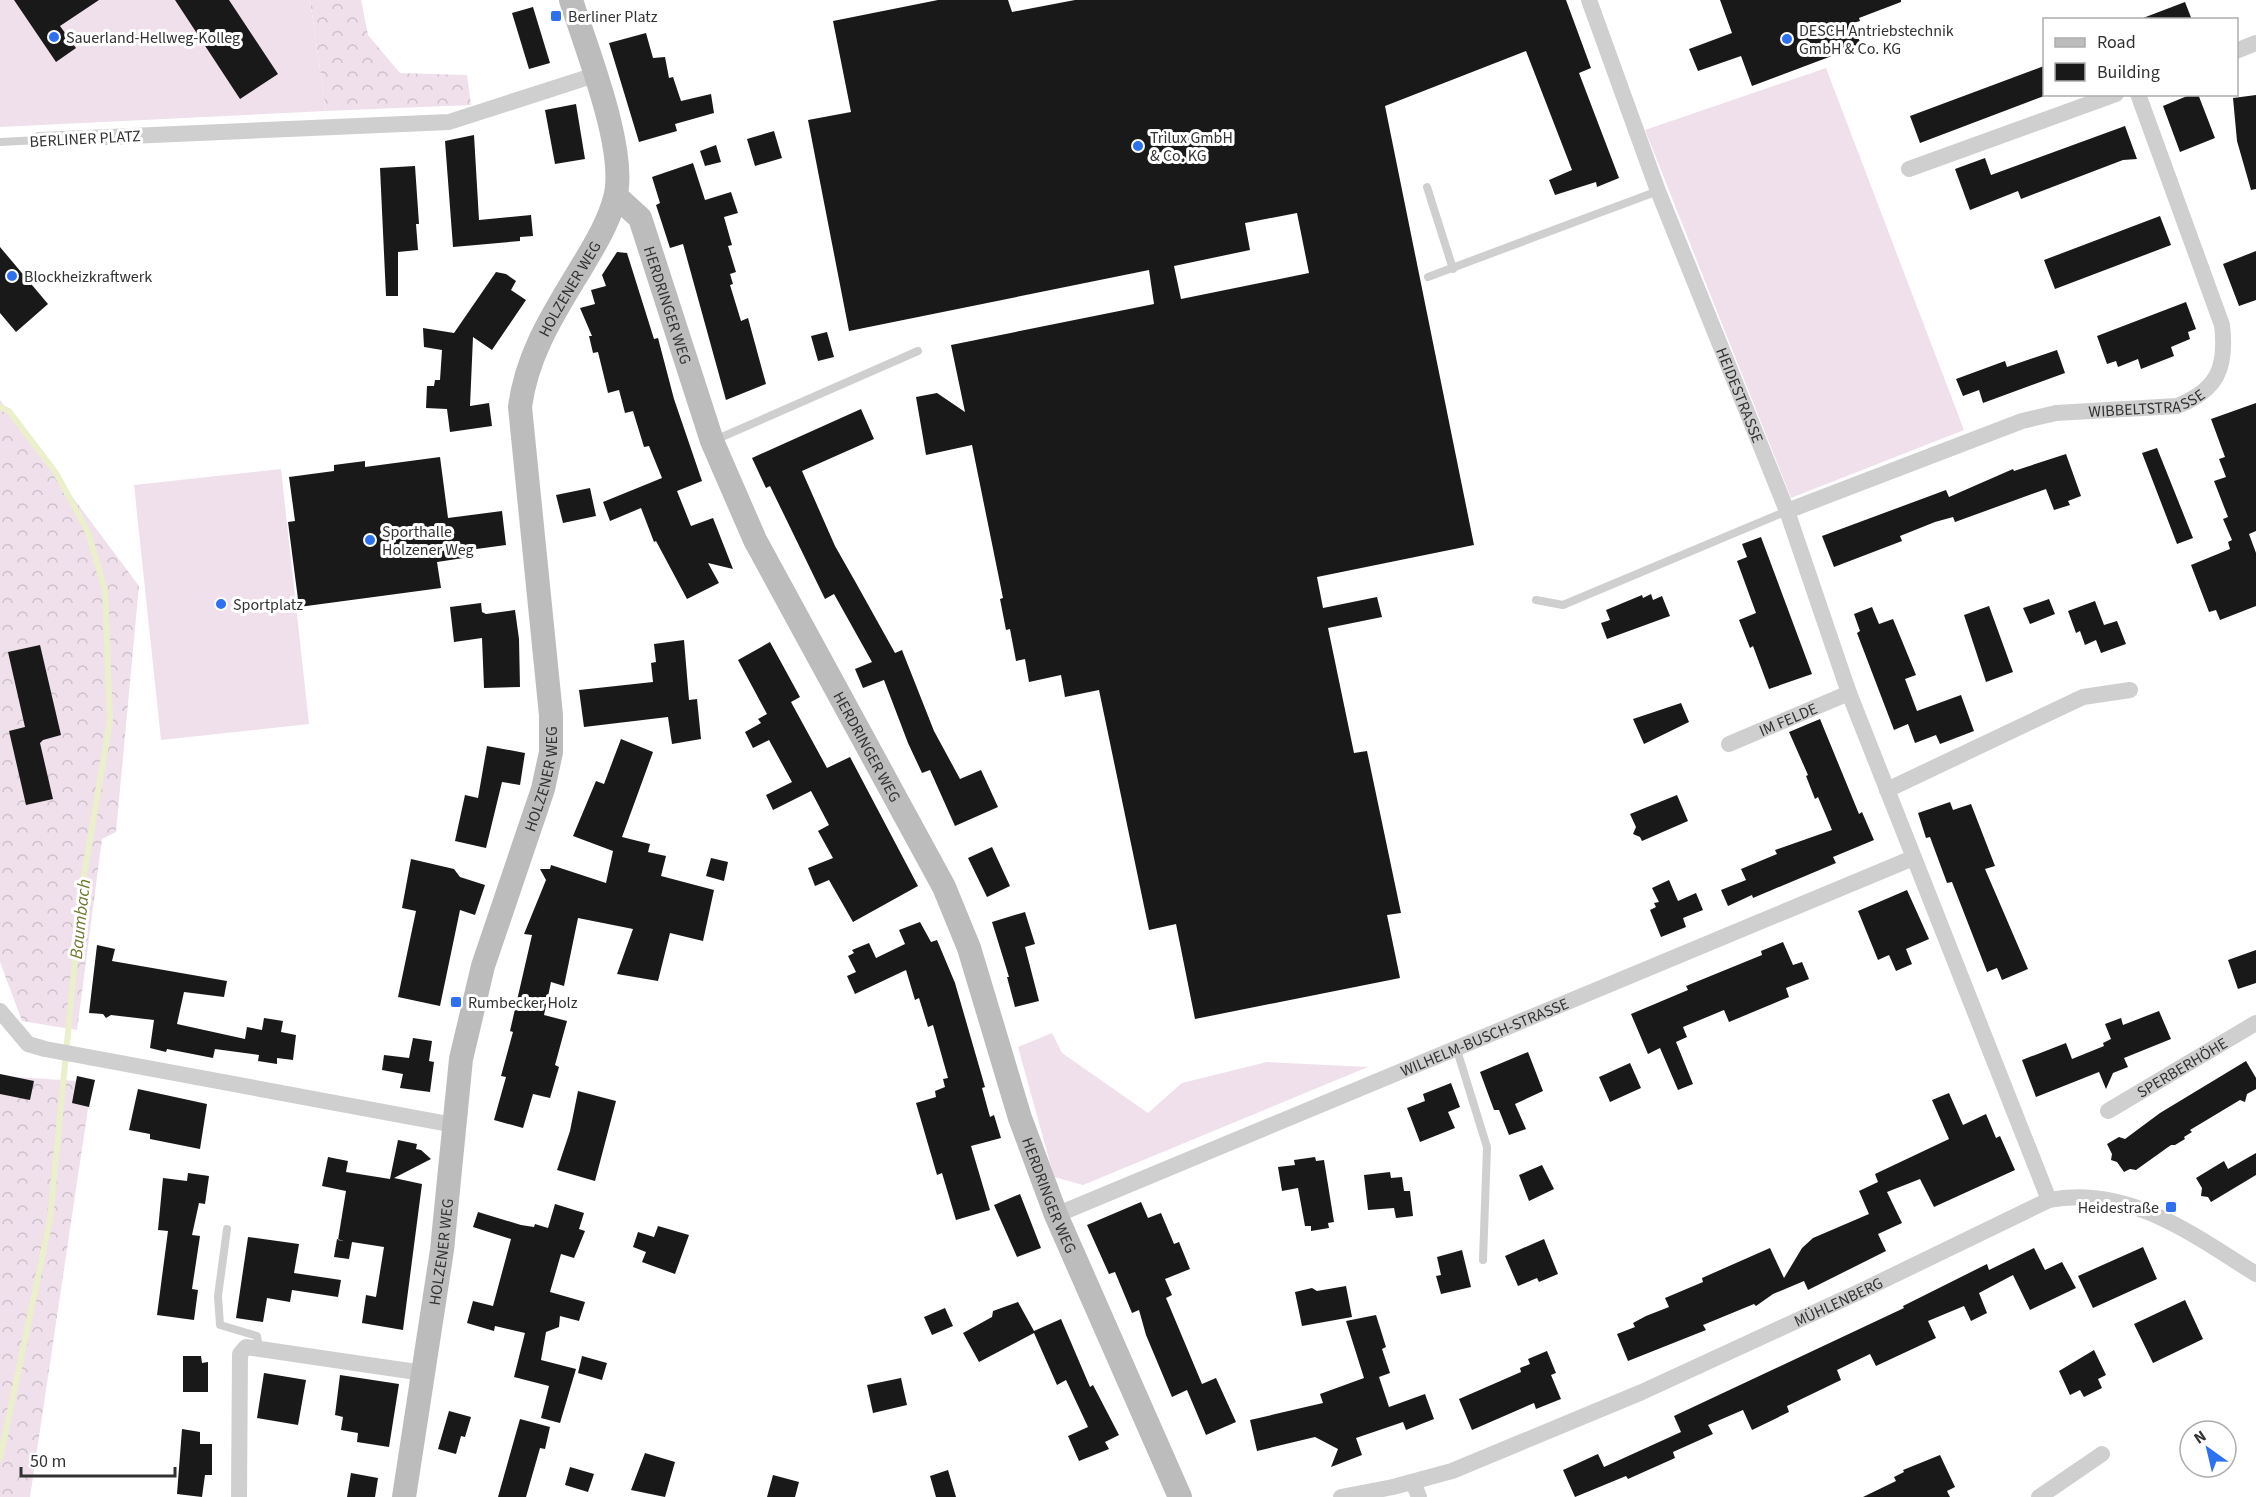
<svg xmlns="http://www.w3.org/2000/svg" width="2256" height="1497" font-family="'Source Sans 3',sans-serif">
  <defs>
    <pattern id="forest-crowns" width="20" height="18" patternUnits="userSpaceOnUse" patternTransform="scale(1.5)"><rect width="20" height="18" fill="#efe0ec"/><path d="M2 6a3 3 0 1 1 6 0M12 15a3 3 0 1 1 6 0" fill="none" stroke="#cdc1cb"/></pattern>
  </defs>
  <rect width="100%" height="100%" fill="#fff"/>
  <!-- grass -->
  <path fill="#efe0ec" d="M0 0H310L326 111 0 127Z
    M1826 68 1964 430 1791 498 1645 130Z
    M281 469 309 724 161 740 134 485Z
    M1052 1033 1062 1053 1148 1113 1182 1083 1267 1062 1368 1067 1083 1185 1054 1177 1018 1047Z"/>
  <!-- forest -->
  <path fill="url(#forest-crowns)" d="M310 0H361L368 35 400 73 467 75 471 105 326 111Z
    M0 400 139 586 116 832 102 839 77 1030 22 1021 0 962Z
    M0 1076 92 1082 30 1497H0Z"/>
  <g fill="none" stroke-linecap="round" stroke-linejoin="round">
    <!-- stream -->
    <path stroke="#ebefcc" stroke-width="6" d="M0 407 9 411 56 473 88 532 105 590 110 721 82 887 50 1220 0 1459"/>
  </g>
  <!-- building -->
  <path fill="#191919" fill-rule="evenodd" d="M14 0H99L60 26 76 48 56 62Z
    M175 0H229L278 74 240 99Z
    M938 0H1008L1012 12 1075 0H1566L1591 68 1579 73 1619 178 1597 187 1596 182 1555 195 1549 180 1572 170 1526 51 1385 106 1474 545 1317 577 1323 608 1377 597 1382 617 1328 628 1354 753 1367 751 1401 913 1387 915 1400 978 1195 1019 1176 924 1149 930 1099 690 1065 697 1061 675 1029 682 1025 659 1016 661 1010 629 1006 630 1000 599 1003 598 972 445 926 455 916 397 937 393 965 412 951 345 1154 304 1149 270 849 331 808 120 851 112 833 21ZM1297 213 1309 273 1181 299 1174 266 1250 250 1245 223Z
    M1720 0H1901V2L1859 18 1860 21 1853 23 1861 45 1752 86 1741 56 1698 71 1689 49 1732 33Z
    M2185 2 2192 20H2143V18Z
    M533 7 550 63 529 69 512 13Z
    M646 33 653 58 665 57 669 78 673 77 681 101 711 94 714 113 675 124 677 131 639 142 609 43Z
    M2044 66V96L1920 143 1910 116Z
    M2192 94H2198L2215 138 2180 152 2163 106Z
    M2256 95V189L2251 190 2237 141 2233 98Z
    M576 104 585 159 555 164 545 110Z
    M2125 126 2137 159 2123 160 2021 199 2018 191 1970 210 1955 169 1985 158 1991 175Z
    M774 131 782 158 755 166 747 139Z
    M474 135 479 220 531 215 533 236 520 237V241L453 247 445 141Z
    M716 145 721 162 705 166 700 151Z
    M693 163 705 200 731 192 738 213 724 217 732 245 728 246 736 272 730 274 733 284 730 285 741 321 748 318 766 384 726 400 683 244 670 248 656 205 660 203 652 177Z
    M415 166 419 224H416L418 250 398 252V296H386L380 168Z
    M2160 216 2171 245 2055 289 2044 260Z
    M0 247 48 304 16 332 0 313Z
    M2256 251V300L2239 306 2223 264Z
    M617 252 627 253 654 339 658 338 674 399 702 481 677 491 691 526 713 518 733 569 708 563 719 583 687 599 656 541 654 542 641 508 610 521 603 502 662 478 649 446 644 447 633 411 625 413 619 390 608 393 598 352 593 353 589 336H592L580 308 595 304 591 290 606 286 602 275Z
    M496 272 506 274 516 281 511 290 526 300 492 350 473 337 470 406 489 403 492 426 450 432 447 409 426 408 427 386H434L435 380H440L442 350 424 347 423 328 454 333Z
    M2186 302 2196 329 2188 332 2190 339 2171 347 2174 356 2141 369 2138 359 2118 367 2116 361 2107 364 2097 336Z
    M827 332 834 357 818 361 811 336Z
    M2057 350 2065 373 1983 403 1979 390 1963 396 1956 379 2005 361 2007 367Z
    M2256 403V531L2249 534 2256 553V606L2220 620 2216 610 2209 612 2191 565 2230 549 2228 542 2232 540 2223 519 2228 517 2214 481 2226 477 2219 459 2225 457 2211 419Z
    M861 409 874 439 802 471 835 546 856 583 895 653 902 650 934 731 960 779 981 770 998 807 955 826 930 770 922 773 908 743 884 680 863 688 855 669 872 662 834 594 825 599 770 486 766 488 752 458Z
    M2157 448 2193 538 2177 544 2142 453Z
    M2066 454 2081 496 2068 501 2070 505 2054 510 2046 489 1955 522 1953 517 1935 522 1900 536 1902 541 1834 567 1822 536 1946 490 1949 497 2013 469 2014 471Z
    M440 457 448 518 502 511 506 545 469 550 470 557 437 562 441 588 299 607 288 522 295 521 289 477 334 471V465L365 461V467Z
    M590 488 596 516 563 523 556 495Z
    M1761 537 1812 674 1769 689 1753 646 1750 648 1739 620 1756 613 1737 561 1747 557 1742 544Z
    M1651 594 1653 600 1662 596 1670 616 1607 639 1601 623 1610 620 1606 610 1642 595 1643 598Z
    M2049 599 2055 614 2030 624 2023 608Z
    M2095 601 2104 625 2117 621 2126 644 2101 653 2096 640 2085 645 2080 631 2076 633 2068 611Z
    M481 603 482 612 486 614 515 610 519 639 520 687 484 688 482 638 454 642 450 607Z
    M1989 606 2013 672 1986 682 1964 615Z
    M1872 607 1879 624 1893 619 1916 675 1905 679 1917 711 1961 695 1974 731 1940 744 1936 735 1915 743 1908 724 1894 730 1857 633 1860 631 1854 614Z
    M684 640 689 700 697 699 701 739 672 744 668 717 584 727 579 690 653 682 651 663 656 662 654 644Z
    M770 642 800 697 791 702 827 768 850 757 918 886 853 922 829 880 815 886 808 868 833 858 818 831 829 825 811 791 773 810 766 795 792 782 769 740 753 748 745 732 761 723 758 719 767 714 738 660Z
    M40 645 61 735 43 740 40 743 53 799 26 805 9 731 25 727 8 652Z
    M1681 703 1689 722 1644 744 1633 719Z
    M1820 719 1859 814 1862 812 1874 840 1833 857 1836 863 1753 898 1752 895 1728 906 1721 890 1746 880 1741 869 1777 854 1775 850 1832 830 1818 797 1815 799 1806 776 1808 775 1789 732Z
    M621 739 653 752 622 837 650 844 648 852 666 856 661 876 714 890 703 941 670 933 658 981 617 974 633 929 578 918 564 986 551 982 544 1015 567 1021 555 1065 559 1067 550 1098 533 1094 523 1128 494 1120 506 1077 501 1076 513 1032 510 1031 532 935 524 934 546 880 540 869H550L551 865 606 883 613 851 573 836 596 781 604 784Z
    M487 746 525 753 520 785 502 782 486 848 455 841 465 795 478 798Z
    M1677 795 1688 821 1642 841 1640 837 1633 834 1636 827 1630 814Z
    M1950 802 1953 810 1971 804 1995 866 1985 869 2028 969 2002 980 1997 968 1987 972 1952 882 1947 883 1930 837 1926 838 1918 813Z
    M992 847 1010 886 987 897 968 858Z
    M711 858 728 862 724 881 706 876Z
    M411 859 454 869 460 877 485 885 475 915 460 910 440 1006 398 997 416 911 402 908Z
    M1669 880 1678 901 1696 893 1703 910 1683 918 1686 927 1661 937 1650 910 1656 907 1654 903 1659 902 1652 888Z
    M1907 890 1929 939 1906 949 1912 964 1896 971 1889 955 1878 960 1858 911Z
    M1025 912 1035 944 1025 947 1039 1001 1015 1007 1007 977H1009L992 922Z
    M920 922 931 942 937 940 955 983 985 1087 982 1088 990 1117 994 1115 1001 1138 971 1146 990 1210 956 1220 942 1173 937 1175 916 1103 936 1097 935 1091 945 1087 943 1079 948 1078 933 1025 928 1027 919 998 915 1000 906 970 855 994 847 976 856 972 848 956 854 953 852 950 869 943 876 958 905 944 899 930Z
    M1783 942 1793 965 1802 962 1809 979 1786 988 1789 997 1729 1022 1724 1010 1683 1027 1687 1037 1676 1042 1693 1084 1678 1090 1660 1048 1648 1054 1631 1014 1688 990 1686 986 1762 955 1761 951Z
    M97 945 115 949 112 961 227 981 224 997 184 992 177 1024 245 1039 247 1027 262 1030 264 1018 283 1021 281 1032 296 1035 293 1060 277 1058V1064L258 1061 259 1055 215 1049 213 1058 167 1049 166 1052 150 1048 154 1020 111 1015 106 1018 103 1014 89 1013Z
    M2256 950V983L2238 989 2228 960Z
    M2159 1011 2171 1039 2124 1058 2128 1067 2113 1073 2106 1089 2099 1072 2036 1097 2022 1060 2066 1043 2072 1059 2104 1046 2103 1043 2111 1039 2105 1024 2121 1018 2123 1025Z
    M413 1038 432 1041 429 1061 434 1062 430 1092 400 1088 403 1074 382 1070 384 1055 409 1058Z
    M1528 1052 1543 1091 1515 1104 1526 1129 1509 1135 1499 1110H1494L1480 1072Z
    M2246 1061 2256 1078V1089L2247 1094 2245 1102 2240 1100 2190 1130 2192 1132 2184 1137 2185 1139 2175 1145H2171L2136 1170 2130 1169 2124 1172 2117 1162 2111 1160 2112 1154 2107 1144 2119 1137 2125 1139 2160 1113Z
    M1630 1063 1641 1088 1610 1102 1599 1077Z
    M0 1074 34 1081 30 1100 0 1094Z
    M77 1076 95 1080 89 1107 72 1103Z
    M1451 1083 1460 1107 1448 1112 1455 1128 1420 1142 1407 1108 1425 1101 1423 1094Z
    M138 1089 207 1104 200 1149 150 1139V1134L129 1130Z
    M578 1091 616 1101 595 1181 557 1170 570 1131Z
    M1949 1093 1963 1125 1986 1114 1996 1138 2000 1136 2015 1170 1934 1207 1920 1179 1887 1192 1902 1223 1878 1234 1886 1251 1808 1290 1804 1281 1773 1294 1756 1306 1754 1304 1703 1325 1706 1330 1628 1361 1617 1334 1635 1327 1633 1323 1646 1316 1669 1307 1665 1298 1703 1282 1702 1278 1770 1248 1784 1278 1802 1248 1813 1238 1869 1214 1859 1191 1878 1182 1875 1174 1949 1139 1932 1100Z
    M398 1140 417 1144 416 1149 421 1150 431 1159 394 1178 422 1184 403 1330 362 1323 366 1295 376 1297 384 1247 352 1242 349 1259 334 1257 337 1239 344 1241 338 1240 346 1191 322 1186 328 1157 348 1161 346 1172 390 1179Z
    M2256 1153V1175L2211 1202 2208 1197 2201 1196 2202 1188 2196 1178 2224 1161 2228 1169Z
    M1315 1157 1316 1161 1324 1160 1334 1222 1328 1223 1329 1228 1311 1231V1226H1305L1298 1188 1282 1191 1278 1167 1295 1165 1294 1160Z
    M1542 1165 1554 1189 1529 1201 1519 1175Z
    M1390 1172 1391 1178 1402 1177 1404 1191H1410L1413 1216 1396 1218 1394 1208 1368 1210 1364 1175Z
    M188 1173 209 1176 205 1204 199 1203 192 1235 200 1236 192 1289 198 1290 194 1320 157 1315 168 1231 158 1230 163 1178 187 1181Z
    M1020 1194 1041 1248 1017 1257 994 1205Z
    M1141 1202 1148 1218 1161 1213 1174 1244 1179 1242 1190 1269 1165 1279 1172 1295 1166 1298 1202 1384 1216 1378 1236 1422 1206 1435 1187 1390 1172 1397 1146 1335 1139 1310 1132 1313 1115 1272 1109 1274 1087 1225Z
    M555 1204 584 1213 579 1229 585 1231 574 1258 561 1254 550 1292 585 1302 579 1321 560 1316 559 1327 546 1332 541 1360 576 1369 560 1423 541 1418 549 1386 514 1377 525 1333 495 1326 494 1331 467 1323 473 1301 493 1306 511 1239 473 1227 478 1212 521 1225 534 1227 535 1224 548 1228Z
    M658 1226 689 1235 675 1274 642 1262 646 1252 633 1247 638 1232 654 1237Z
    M248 1237 299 1244 294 1273 341 1280 338 1297 292 1290 290 1302 267 1298 263 1322 236 1318Z
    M1544 1239 1558 1274 1539 1282 1537 1278 1518 1286 1505 1256Z
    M2143 1247 2157 1279 2093 1308 2078 1276Z
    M2034 1248 2045 1270 2062 1262 2076 1288 2030 1310 2013 1275 1979 1293 1987 1313 1971 1321 1964 1306 1928 1321 1936 1338 1876 1366 1870 1354 1837 1370 1841 1380 1787 1406 1789 1412 1752 1430 1743 1410 1708 1425 1713 1434 1673 1452 1675 1458 1628 1479 1626 1476 1575 1497 1563 1470 1598 1454 1604 1467 1681 1432 1674 1416 1904 1308 1903 1306 1987 1264 1989 1270Z
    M1462 1250 1471 1287 1441 1294 1436 1276 1441 1275 1437 1257Z
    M1346 1286 1352 1317 1302 1326 1295 1292 1312 1288 1317 1291Z
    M2185 1300 2203 1339 2153 1363 2134 1324Z
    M1018 1302 1034 1331 1061 1319 1090 1387 1093 1385 1119 1435 1105 1442 1109 1449 1079 1461 1068 1436 1088 1427 1066 1380 1057 1385 1034 1333 979 1362 963 1333 992 1317 993 1311Z
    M945 1308 953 1326 932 1335 924 1317Z
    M1376 1315 1386 1347 1382 1349 1390 1373 1379 1377 1389 1407 1425 1394 1434 1419 1406 1430 1403 1422 1356 1438 1362 1455 1331 1467 1338 1449 1315 1437 1257 1451 1250 1420 1323 1403 1320 1394 1364 1378 1346 1321Z
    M2094 1350 2106 1375 2098 1379 2102 1388 2084 1397 2080 1390 2070 1395 2059 1371Z
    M1547 1351 1556 1373 1551 1375 1561 1399 1536 1409 1534 1403 1472 1430 1459 1399 1521 1372 1520 1368 1530 1364 1528 1359Z
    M183 1356H201L202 1363 208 1362V1392H183Z
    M582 1356 607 1363 602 1380 578 1373Z
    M264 1373 306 1380 298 1425 257 1418Z
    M340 1375 399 1384 389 1447 357 1442 358 1433 341 1430 343 1417 335 1415Z
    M901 1378 907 1405 873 1413 867 1385Z
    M449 1411 471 1417 465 1437 461 1436 456 1454 438 1449Z
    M520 1419 550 1427 545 1449 540 1448 526 1497H498Z
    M182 1429 200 1432V1444H212V1475H205L202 1497 177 1494Z
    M645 1453 675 1462 665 1497 631 1490Z
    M1940 1455 1955 1487 1947 1491 1950 1497H1863L1896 1481 1894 1477 1904 1472 1903 1470Z
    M570 1467 594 1474 588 1492 565 1485Z
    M948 1470 956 1497H936L930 1476Z
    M351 1473 378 1478 375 1497H347Z
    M773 1475 799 1482 795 1497H767Z"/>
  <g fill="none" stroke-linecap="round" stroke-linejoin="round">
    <!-- lane -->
    <path stroke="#cfcfcf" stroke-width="8" d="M0 142 39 140
      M1427 187 1453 269
      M1428 277 1658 191
      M715 440 918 351
      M1536 600 1563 605 1787 511
      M1456 1047 1487 1147 1483 1260
      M227 1229 218 1296 220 1325 257 1336 259 1348"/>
    <!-- street -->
    <g stroke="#cfcfcf" stroke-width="16">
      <path id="s1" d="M1589 0 1658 191 1787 511 1849 693 2049 1200"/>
      <path d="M2236 51 2256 43"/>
      <path d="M39 140 449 122 595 75"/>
      <path d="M1909 169 2116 94"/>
      <path id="s2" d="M1787 511 2022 421 2056 413 2177 406C2218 390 2227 367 2222 325L2138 94"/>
      <path id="s3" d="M1729 744 1849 693"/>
      <path d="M1887 790 2083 697 2130 690"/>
      <path d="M0 1011 28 1044 45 1049 454 1125"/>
      <path id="s4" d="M2108 1111 2256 1023"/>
      <path id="s5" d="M1056 1215 1913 858"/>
      <path d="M1413 1482 1419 1497"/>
      <path d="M239 1497 240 1354 246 1347 423 1373"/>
      <path id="s6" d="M1341 1497 1393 1487 1452 1471 1642 1392 1859 1292 2049 1200C2128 1185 2192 1234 2256 1274"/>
      <path d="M2039 1497 2102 1454"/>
    </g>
    <!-- secondary -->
    <g stroke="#bcbcbc" stroke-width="24">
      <path id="s7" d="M616 196 640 218 712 441 755 540 944 887 969 948 1020 1118 1056 1215 1180 1497"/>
      <path id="s8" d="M404 1497 442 1250 461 1059 483 966 543 789 551 752V715L520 407C527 352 556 310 584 263 596 243 609 221 615 198 628 151 586 48 571 0"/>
    </g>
  </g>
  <!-- markers -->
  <g fill="#2d71f0" stroke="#fff" stroke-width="2">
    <rect x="550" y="10" width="12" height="12" rx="3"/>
    <circle cx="54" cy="37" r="6"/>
    <circle cx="1787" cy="39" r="6"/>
    <circle cx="1138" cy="146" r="6"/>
    <circle cx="12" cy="276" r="6"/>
    <circle cx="370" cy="540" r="6"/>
    <circle cx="221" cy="604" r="6"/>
    <rect x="450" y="996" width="12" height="12" rx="3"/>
    <rect x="2165" y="1201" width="12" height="12" rx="3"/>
  </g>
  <g text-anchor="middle" stroke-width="6" stroke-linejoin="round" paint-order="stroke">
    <!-- poi labels -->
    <g font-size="16" fill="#323232" stroke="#fff" text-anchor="start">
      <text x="568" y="22">Berliner Platz</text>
      <text x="1799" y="36">DESCH Antriebstechnik<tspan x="1799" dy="18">GmbH &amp; Co. KG</tspan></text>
      <text x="66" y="43">Sauerland-Hellweg-Kolleg</text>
      <text x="1150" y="143">Trilux GmbH<tspan x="1150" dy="18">&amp; Co. KG</tspan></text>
      <text x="24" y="282">Blockheizkraftwerk</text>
      <text x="382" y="537">Sporthalle<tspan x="382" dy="18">Holzener Weg</tspan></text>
      <text x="233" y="610">Sportplatz</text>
      <text x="468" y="1008">Rumbecker Holz</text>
      <text x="2159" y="1213" text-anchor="end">Heidestraße</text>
    </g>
    <!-- street labels -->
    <g font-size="16" fill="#323232" stroke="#fff">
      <text transform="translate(85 138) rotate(-3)" y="6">BERLINER PLATZ</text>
      <text dy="6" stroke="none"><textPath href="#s8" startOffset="1238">HOLZENER WEG</textPath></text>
      <text dy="6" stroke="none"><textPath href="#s7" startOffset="124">HERDRINGER WEG</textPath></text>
      <text dy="6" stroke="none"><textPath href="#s1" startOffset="423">HEIDESTRASSE</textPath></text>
      <text dy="6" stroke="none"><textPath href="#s2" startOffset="378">WIBBELTSTRASSE</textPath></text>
      <text dy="6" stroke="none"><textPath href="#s3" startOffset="64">IM FELDE</textPath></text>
      <text dy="6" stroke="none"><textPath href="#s7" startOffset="610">HERDRINGER WEG</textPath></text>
      <text dy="6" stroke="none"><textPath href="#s8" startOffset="734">HOLZENER WEG</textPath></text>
      <text dy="6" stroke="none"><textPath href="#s5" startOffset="464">WILHELM-BUSCH-STRASSE</textPath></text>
      <text dy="6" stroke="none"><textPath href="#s4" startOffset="86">SPERBERHÖHE</textPath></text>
      <text dy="6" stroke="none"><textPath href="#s7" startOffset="1096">HERDRINGER WEG</textPath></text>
      <text dy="6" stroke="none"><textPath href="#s8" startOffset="248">HOLZENER WEG</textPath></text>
      <text dy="6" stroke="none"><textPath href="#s6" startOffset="536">MÜHLENBERG</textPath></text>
    </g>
    <!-- water labels -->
    <g font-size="18" font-style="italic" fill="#70782f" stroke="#fff">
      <text transform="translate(80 919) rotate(-84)" y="6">Baumbach</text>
    </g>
  </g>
  <!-- legend -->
  <rect x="2043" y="18" width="195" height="78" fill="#ffffff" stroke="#adadad" stroke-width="1.5"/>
  <rect x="2055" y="38" width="30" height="9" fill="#bcbcbc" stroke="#adadad" stroke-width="1.5"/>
  <text x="2097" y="48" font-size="18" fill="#323232">Road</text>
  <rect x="2055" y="63" width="30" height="18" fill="#191919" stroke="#adadad" stroke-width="1.5"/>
  <text x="2097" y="78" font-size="18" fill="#323232">Building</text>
  <!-- north arrow -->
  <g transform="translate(2208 1449) rotate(326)"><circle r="28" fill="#ffffff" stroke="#adadad" stroke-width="1.5"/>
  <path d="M0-4.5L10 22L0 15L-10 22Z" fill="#2d71f0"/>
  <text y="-9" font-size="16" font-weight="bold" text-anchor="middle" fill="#323232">N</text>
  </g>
  <!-- scale -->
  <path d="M21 1467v9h154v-9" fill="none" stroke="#323232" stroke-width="3"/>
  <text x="30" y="1467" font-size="18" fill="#323232" stroke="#ffffff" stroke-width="4.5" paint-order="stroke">50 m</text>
</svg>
